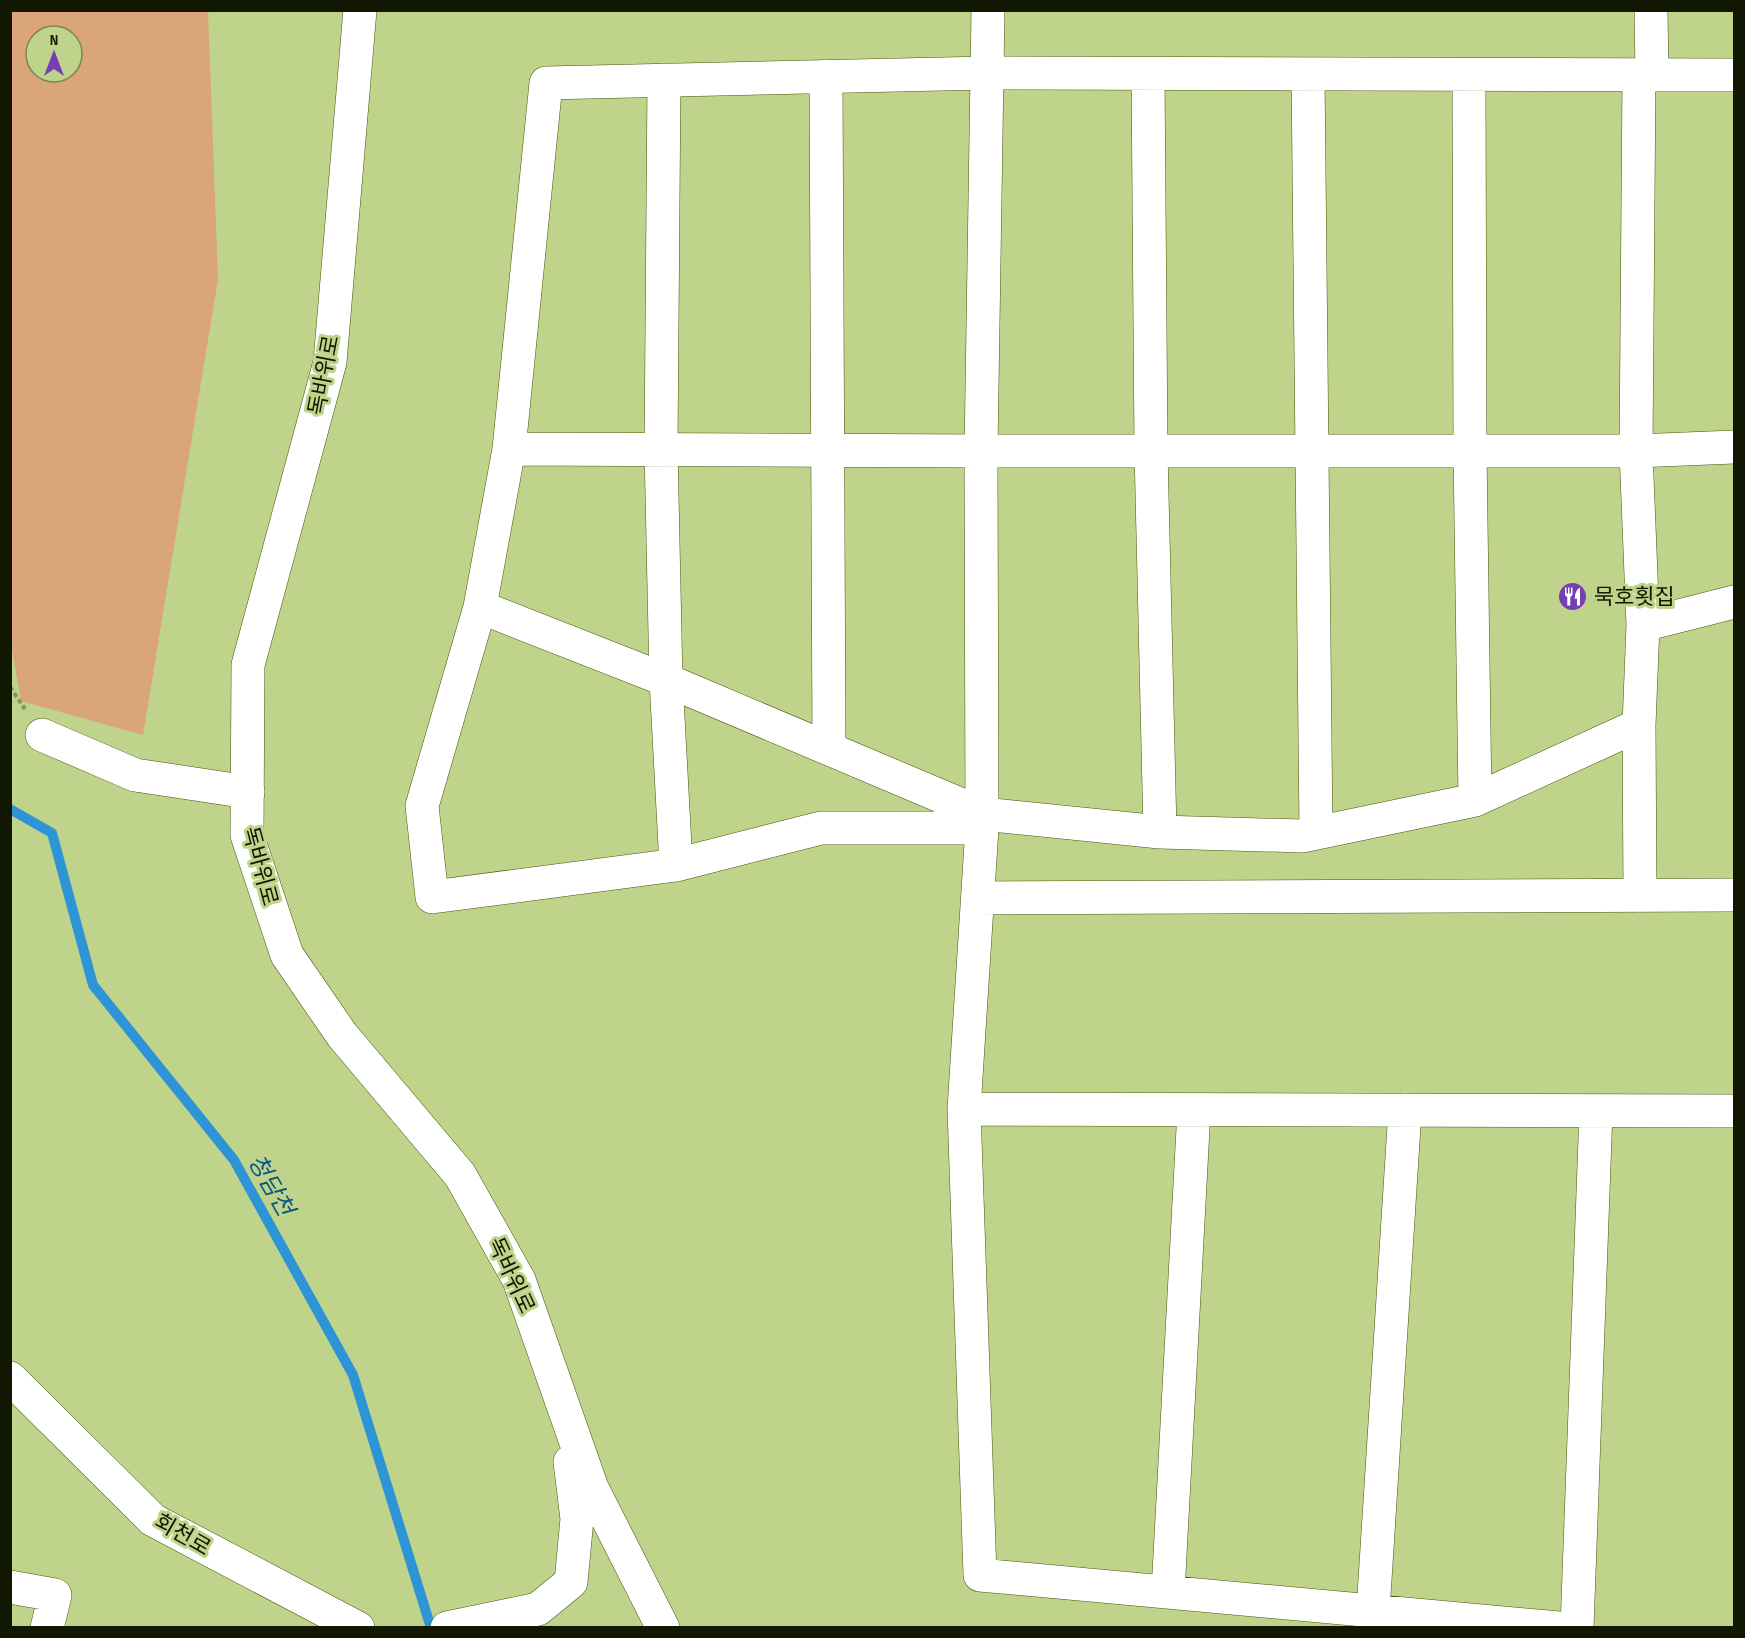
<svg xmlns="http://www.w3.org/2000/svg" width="1745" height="1638" font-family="'Sofia Sans Condensed','Noto Sans KR',sans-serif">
  <rect width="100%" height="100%" fill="#bfd38b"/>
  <!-- green -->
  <path fill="#daa578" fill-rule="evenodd" d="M10 11H208L218 279 143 735 21 701 11 644ZM36 36H72V72H36Z"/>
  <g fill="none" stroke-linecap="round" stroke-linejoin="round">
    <!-- stream -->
    <path stroke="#2d95d5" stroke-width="10" d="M10 809 52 833 93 985 234 1160 353 1375 431 1628"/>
    <defs>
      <path id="minor" d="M1651 10 1652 75
        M1148 74 1151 451 1160 832
        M1308 74 1316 833
        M1469 75 1470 451 1475 800
        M826 76 829 748
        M664 80 661 449 666 680 983 814 1160 832 1302 836 1475 800 1639 725 1643 625 1734 602
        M509 449 981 451 988 10
        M480 607 422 806 432 897 676 865 666 680 480 607 509 449 546 83 988 73 1734 75
        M1643 625 1636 451 1734 447
        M1639 725 1640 896
        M42 735 135 775 248 792
        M982 828 964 1109 980 1575 1559 1628
        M676 865 821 828H982L981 451H1636L1639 75
        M978 898 1734 895
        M964 1109 1734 1111
        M10 1378 153 1520 358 1628
        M10 1587 55 1595 47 1628
        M1168 1592 1194 1110
        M1373 1611 1405 1110
        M1577 1628 1596 1111"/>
      <path id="major" d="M360 10 330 362 248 665 247 835 287 955 342 1035 460 1175 519 1280 592 1488 663 1628
        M447 1628 538 1609 571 1582 577 1519 570 1462"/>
    </defs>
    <!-- minor casing -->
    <use href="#minor" stroke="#47560a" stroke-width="34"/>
    <!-- major casing -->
    <use href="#major" stroke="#47560a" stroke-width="34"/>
    <!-- path -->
    <path stroke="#84945c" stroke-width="4" stroke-dasharray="4.5 3" stroke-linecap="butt" d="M10 687 25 709"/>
    <!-- minor -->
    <use href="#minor" stroke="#fff" stroke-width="33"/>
    <!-- major -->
    <use href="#major" stroke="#fff" stroke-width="33"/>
  </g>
  <!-- icons -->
  <defs>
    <symbol id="restaurant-disc" viewBox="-11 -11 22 22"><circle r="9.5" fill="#753eb5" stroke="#bfd38b"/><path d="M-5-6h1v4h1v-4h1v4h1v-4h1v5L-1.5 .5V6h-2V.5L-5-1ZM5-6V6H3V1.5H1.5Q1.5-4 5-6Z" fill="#fff"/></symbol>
  </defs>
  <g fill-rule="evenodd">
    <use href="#restaurant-disc" x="1556" y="580" width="33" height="33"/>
  </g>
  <g text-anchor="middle" stroke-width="6" stroke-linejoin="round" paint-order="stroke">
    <!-- street labels -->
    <g font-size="22" fill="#111700" stroke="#bfd38b">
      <text transform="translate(323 375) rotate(-79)" y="8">독바위로</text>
      <text transform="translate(261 866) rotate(75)" y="8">독바위로</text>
      <text transform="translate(512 1275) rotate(65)" y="8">독바위로</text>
      <text transform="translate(183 1534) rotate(30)" y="8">회천로</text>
    </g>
    <!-- poi labels -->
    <g font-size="22" fill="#111700" stroke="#bfd38b" text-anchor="start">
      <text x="1594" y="604">묵호횟집</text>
    </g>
    <!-- water labels -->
    <g font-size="24" font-style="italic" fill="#085681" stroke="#bfd38b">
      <text transform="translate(271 1185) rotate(60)" y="8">청담천</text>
    </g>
  </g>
  <!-- border -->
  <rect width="1745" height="1638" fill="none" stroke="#111700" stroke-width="24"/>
  <!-- north arrow -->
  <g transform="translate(54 54)"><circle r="28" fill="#bfd38b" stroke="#798853" stroke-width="1.5"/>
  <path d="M0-4.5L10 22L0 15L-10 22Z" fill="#753eb5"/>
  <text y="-9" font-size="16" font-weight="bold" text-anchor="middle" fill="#111700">N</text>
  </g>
</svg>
